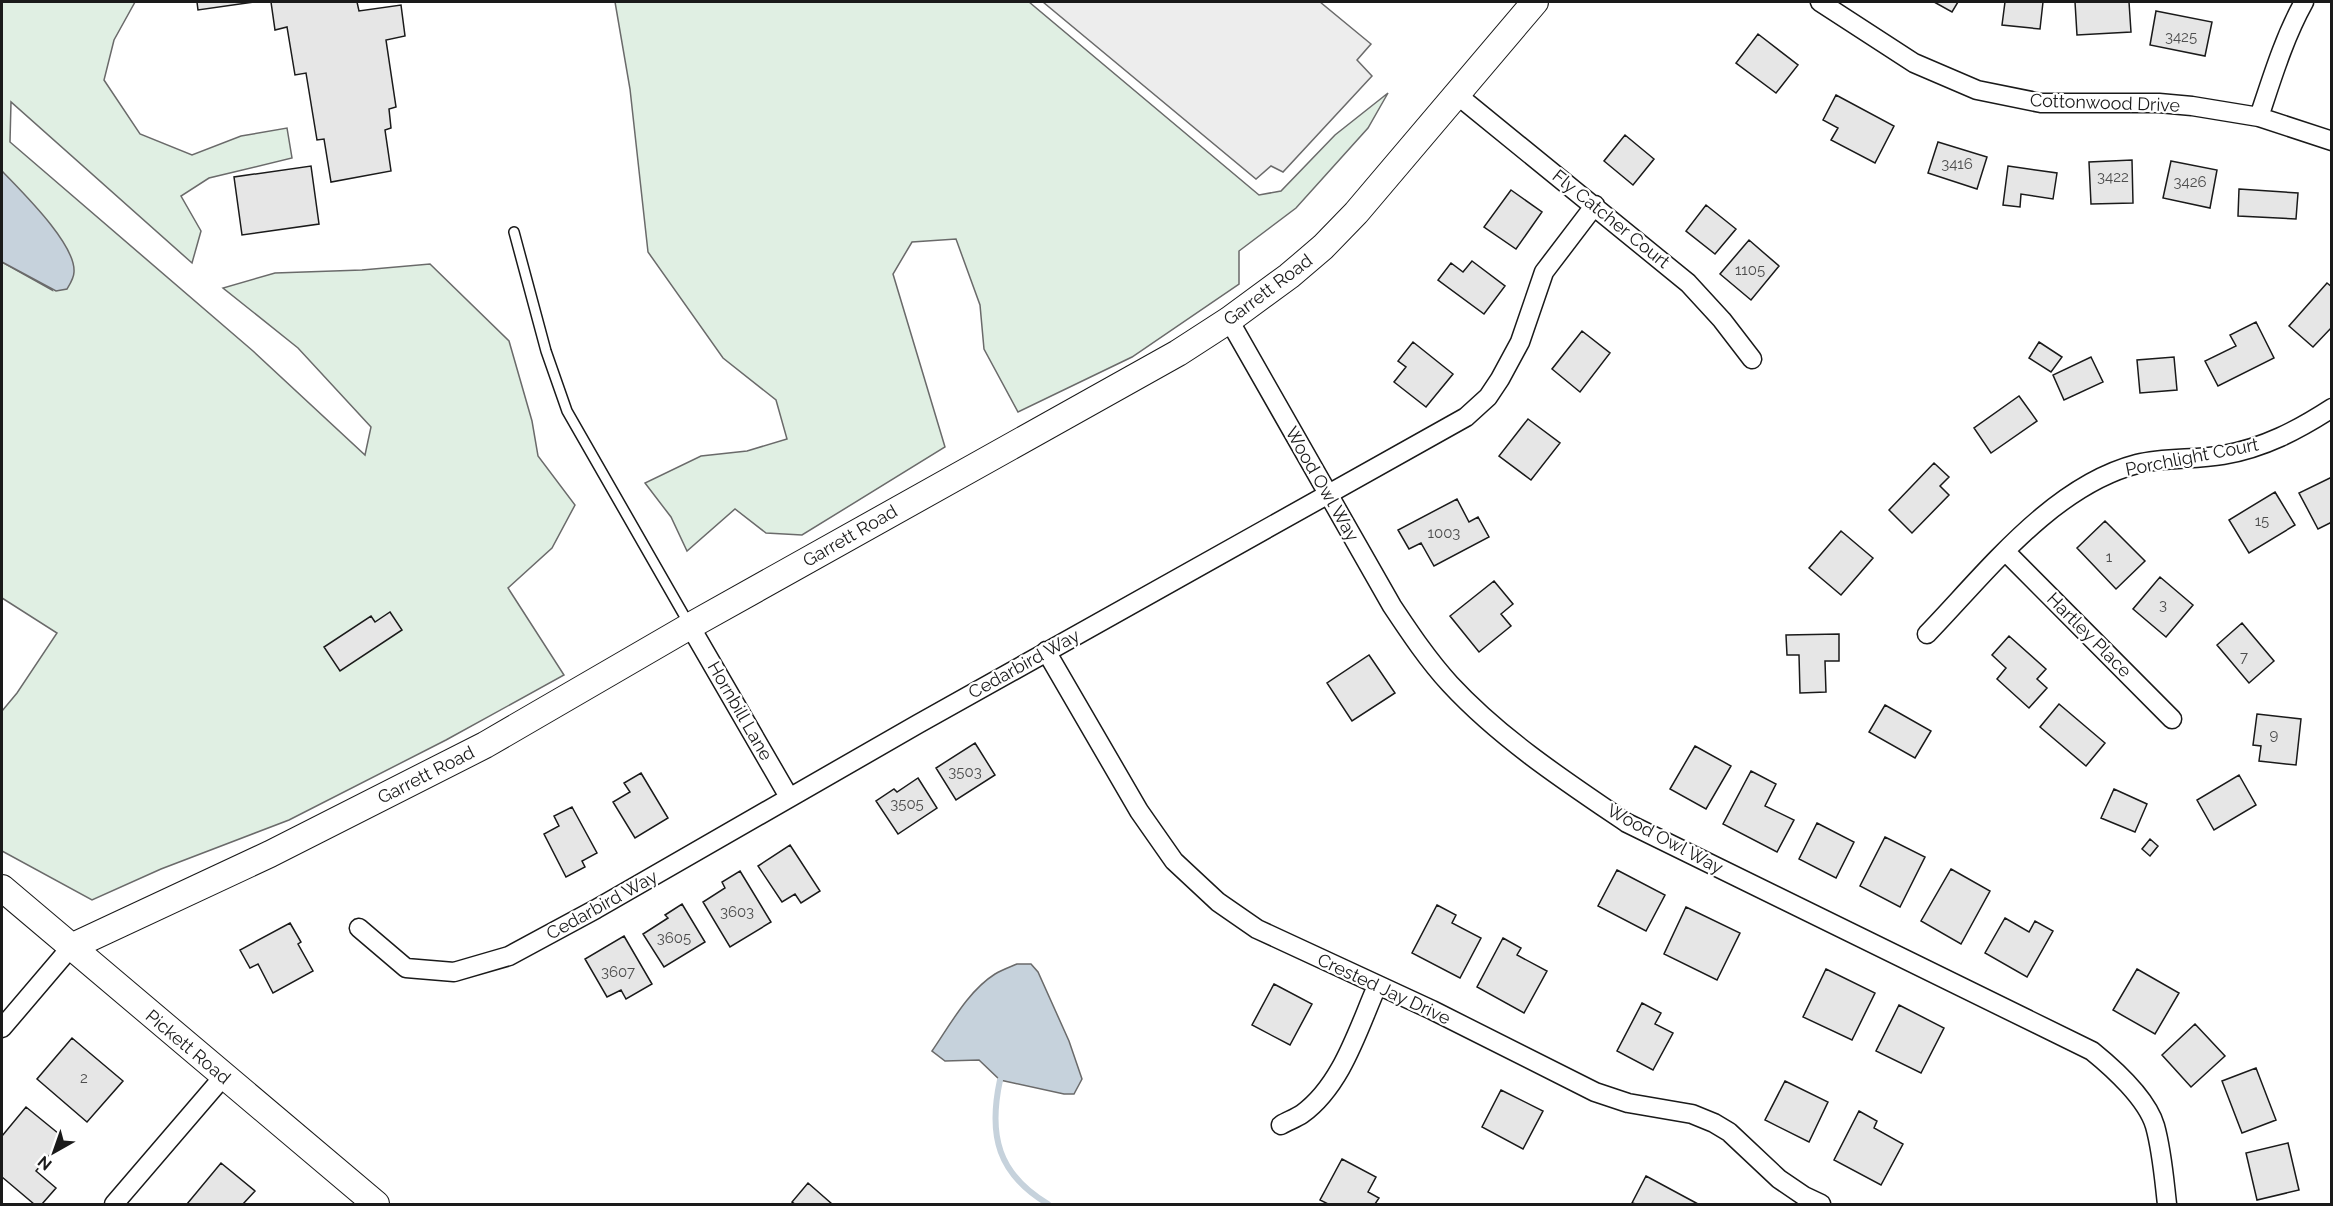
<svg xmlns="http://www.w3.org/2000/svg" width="2333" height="1206" font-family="Raleway,sans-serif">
  <rect width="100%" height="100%" fill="#fff"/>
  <!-- green -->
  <path fill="#e0efe3" stroke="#6a6a6a" stroke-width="1.5" d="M2 2H135L114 40 104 80 140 134 192 155 241 136 287 128 292 158 209 178 181 196 201 231 192 263 11 102 10 142 253 351 365 455 371 427 298 348 223 288 275 273 362 270 430 264 509 341 532 421 538 456 575 505 552 548 508 588 564 675 446 740 289 820 161 869 92 900 2 851V711L17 693 57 633 2 598V262L52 290 2 171Z
    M615 2H1029L1259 195 1281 191 1335 135 1388 93 1368 128 1296 208 1239 251V284L1132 357 1018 412 984 349 980 305 956 239 912 242 893 274 945 447 802 535 766 533 735 509 687 551 671 517 645 483 701 456 747 451 787 439 776 400 723 358 648 252 630 89Z"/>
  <!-- parking -->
  <path fill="#ededed" stroke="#6a6a6a" stroke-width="1.5" d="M1043 2H1320L1371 44 1357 60 1372 76 1283 172 1271 166 1256 179Z"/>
  <!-- water -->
  <path fill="#c6d2dc" stroke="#6a6a6a" stroke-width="1.5" d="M2 171C21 191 76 244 74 272 74 278 70 284 67 289L56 291 2 262Z
    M1017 964H1031L1038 972 1069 1041 1082 1079 1074 1094H1064L1000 1080 979 1060 945 1061 932 1051C950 1025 968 991 995 974 1002 970 1010 967 1017 964Z"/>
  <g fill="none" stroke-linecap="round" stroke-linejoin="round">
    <!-- stream -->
    <path stroke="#c6d2dc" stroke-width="6" d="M1000 1080C988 1136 998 1174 1048 1204"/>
  </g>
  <!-- building -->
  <path fill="#e6e6e6" stroke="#1a1a1a" stroke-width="1.5" d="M197 2H254L198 10Z
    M271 2H357L359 11 401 5 405 36 386 40 396 107 389 109 391 128 385 130 391 171 331 182 324 139 317 140 306 73 295 75 287 27 275 30Z
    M1934 2H1958L1952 12Z
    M2005 2H2043L2040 29 2002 25Z
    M2075 2H2129L2131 32 2077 35Z
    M2156 11 2212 22 2205 56 2150 45Z
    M1758 34 1798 65 1776 93 1736 63Z
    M1836 95 1894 126 1875 163 1831 140 1838 128 1823 120Z
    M1625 135 1654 159 1633 185 1604 161Z
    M1938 142 1987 157 1977 189 1928 173Z
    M2132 160 2133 203 2091 204 2089 162Z
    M2171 161 2217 170 2210 208 2163 198Z
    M311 166 319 224 242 235 234 177Z
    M2008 166 2057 173 2053 199 2021 194 2020 207 2003 205Z
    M2239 189 2298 193 2296 219 2238 216Z
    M1511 190 1542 212 1516 249 1484 227Z
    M1706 205 1736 229 1715 254 1686 231Z
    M1749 240 1779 266 1751 300 1720 274Z
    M1472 261 1505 286 1484 314 1438 280 1451 263 1463 272Z
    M2327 283 2332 287V327L2313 347 2289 326Z
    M2256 322 2274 358 2218 386 2205 361 2236 346 2230 335Z
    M1582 331 1610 353 1580 392 1552 369Z
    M1413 342 1453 374 1426 407 1394 382 1406 367 1398 361Z
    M2039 342 2062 357 2051 372 2029 358Z
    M2091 357 2103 382 2064 400 2053 375Z
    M2174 357 2177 390 2140 393 2137 360Z
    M2019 396 2037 421 1991 453 1974 428Z
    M1528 419 1560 443 1531 480 1499 456Z
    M1934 463 1949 477 1940 486 1949 495 1912 533 1889 510Z
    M2332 477V522L2318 529 2299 493Z
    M2275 492 2295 525 2249 553 2229 520Z
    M1457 499 1469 522 1478 517 1489 537 1434 566 1421 543 1409 549 1398 530Z
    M2105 521 2145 561 2116 589 2077 548Z
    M1841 531 1873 558 1841 595 1809 568Z
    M2160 577 2193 605 2166 637 2133 609Z
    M1494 581 1513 604 1501 614 1511 626 1479 652 1450 616Z
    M390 612 402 630 340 671 324 647 371 616 375 622Z
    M2242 623 2274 661 2249 683 2217 645Z
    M1839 634V661H1825L1826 692 1800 693 1799 655H1787L1786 635Z
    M2009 636 2046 669 2037 679 2047 688 2029 708 1997 679 2006 668 1992 655Z
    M1369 655 1395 693 1352 721 1327 683Z
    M2059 704 2105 743 2086 766 2040 727Z
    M1885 705 1931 731 1915 758 1869 732Z
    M2257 714 2301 719 2296 765 2259 761 2261 746 2253 745Z
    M975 743 995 775 956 800 936 768Z
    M1695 746 1731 766 1706 809 1670 789Z
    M1751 771 1776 784 1765 806 1794 820 1777 852 1723 824Z
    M641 773 668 818 635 838 613 802 630 792 624 783Z
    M2239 775 2256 805 2214 830 2197 800Z
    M918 778 937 808 898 834 876 801 894 789 897 792Z
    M2114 789 2147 804 2135 832 2101 818Z
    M572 807 597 853 582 861 585 867 566 877 544 834 559 826 554 816Z
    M1817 823 1854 842 1836 878 1799 859Z
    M1885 837 1925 857 1900 907 1860 886Z
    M2150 839 2158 846 2150 856 2142 849Z
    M790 845 820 891 801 903 795 894 782 902 758 866Z
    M1951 869 1990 891 1961 944 1921 921Z
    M1617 870 1665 895 1646 931 1598 906Z
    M740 871 771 922 730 947 703 902 725 888 722 882Z
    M682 904 705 942 664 967 643 934 668 918 665 915Z
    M1437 905 1456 915 1452 923 1481 938 1460 978 1412 953Z
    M1686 907 1740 933 1717 980 1664 954Z
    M2005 918 2029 932 2035 921 2053 931 2027 977 1985 953Z
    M290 923 301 942 298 944 313 971 273 993 258 964 250 968 240 950Z
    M624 936 652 984 626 999 621 990 607 997 585 959Z
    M1503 938 1521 948 1517 955 1547 971 1524 1013 1477 987Z
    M1826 969 1875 993 1852 1040 1803 1017Z
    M2137 969 2179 993 2155 1034 2113 1010Z
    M1274 984 1312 1004 1290 1045 1252 1025Z
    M1642 1003 1661 1013 1655 1024 1673 1033 1653 1070 1617 1051Z
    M1899 1005 1944 1028 1921 1073 1876 1051Z
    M2195 1024 2225 1056 2191 1087 2162 1055Z
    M72 1038 123 1081 87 1122 37 1079Z
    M2256 1068 2276 1120 2242 1133 2222 1081Z
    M1785 1081 1828 1102 1809 1142 1765 1120Z
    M1501 1090 1543 1111 1523 1149 1482 1127Z
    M26 1107 64 1138 36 1171 56 1188 42 1204H34L2 1177V1136Z
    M1859 1111 1877 1121 1874 1128 1903 1144 1881 1185 1834 1160Z
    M2288 1143 2299 1190 2257 1200 2246 1153Z
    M1342 1159 1376 1177 1368 1192 1379 1198 1375 1204H1328L1320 1200Z
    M221 1163 255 1191 243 1204H187Z
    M1646 1176 1698 1204H1636L1632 1203Z
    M808 1183 832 1204H795L792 1202Z"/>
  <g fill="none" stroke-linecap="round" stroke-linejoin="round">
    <defs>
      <path id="lane" d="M514 232 546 351 567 411 689 624"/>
      <path id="street" d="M1820 2 1914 63 1977 90 2041 103H2159L2192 106 2259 117 2332 141
        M1456 94 1688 283 1722 320 1752 359
        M2259 117C2272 78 2284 38 2304 2
        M1229 320 1392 606C1410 633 1428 660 1450 684 1501 739 1565 781 1627 823L2092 1051C2113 1068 2147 1099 2155 1126 2162 1151 2164 1178 2167 1204
        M2006 552 2172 719
        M690 626 789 797
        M1927 634C1986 573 2052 486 2137 464 2165 457 2195 460 2223 455 2264 448 2298 430 2332 408
        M1046 651 1139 811 1174 861 1218 902 1257 929 1432 1010 1595 1092 1628 1103 1692 1114 1714 1123 1729 1132 1779 1179 1804 1196 1821 1204
        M359 928 406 968 454 972 509 956 596 909 918 724 1466 417 1488 397 1500 379 1520 342 1544 272 1595 205
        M2 1028 71 947
        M1281 1125C1288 1121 1296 1118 1302 1114 1342 1085 1358 1029 1377 986
        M114 1204 223 1077"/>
      <path id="secondary" d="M2 888 376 1204
        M71 947 270 854 485 745 690 626 1178 353 1229 320 1289 276 1323 247 1356 213 1535 2"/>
    </defs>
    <!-- lane casing -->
    <use href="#lane" stroke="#1a1a1a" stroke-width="12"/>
    <!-- street casing -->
    <use href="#street" stroke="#1a1a1a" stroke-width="21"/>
    <!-- secondary casing -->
    <use href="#secondary" stroke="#1a1a1a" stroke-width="28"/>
    <!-- lane -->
    <use href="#lane" stroke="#fff" stroke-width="9"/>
    <!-- street -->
    <use href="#street" stroke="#fff" stroke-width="18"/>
    <!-- secondary -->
    <use href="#secondary" stroke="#fff" stroke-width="26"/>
  </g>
  <g text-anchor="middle" stroke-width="4.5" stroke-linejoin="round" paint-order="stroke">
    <!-- number labels -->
    <g font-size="15" fill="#4d4d4d">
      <text x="2181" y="42">3425</text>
      <text x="1957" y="169">3416</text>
      <text x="2113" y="182">3422</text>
      <text x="2190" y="187">3426</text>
      <text x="1750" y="275">1105</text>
      <text x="2262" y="526">15</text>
      <text x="1444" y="538">1003</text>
      <text x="2109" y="562">1</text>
      <text x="2163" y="610">3</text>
      <text x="2244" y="662">7</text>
      <text x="2274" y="740">9</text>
      <text x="965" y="777">3503</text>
      <text x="907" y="809">3505</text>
      <text x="737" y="917">3603</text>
      <text x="674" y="943">3605</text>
      <text x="618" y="977">3607</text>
      <text x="84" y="1083">2</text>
    </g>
    <!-- street labels -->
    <g font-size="18" fill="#1a1a1a" stroke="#fff">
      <text transform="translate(2105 103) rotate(2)" y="6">Cottonwood Drive</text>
      <text transform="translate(1611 219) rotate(39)" y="6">Fly Catcher Court</text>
      <text transform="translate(1268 290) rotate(-37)" y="6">Garrett Road</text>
      <text transform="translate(2192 457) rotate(-11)" y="6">Porchlight Court</text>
      <text transform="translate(1322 484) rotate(60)" y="6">Wood Owl Way</text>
      <text transform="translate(850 536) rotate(-30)" y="6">Garrett Road</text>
      <text transform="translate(2089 635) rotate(45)" y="6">Hartley Place</text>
      <text transform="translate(1024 664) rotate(-29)" y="6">Cedarbird Way</text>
      <text transform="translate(740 711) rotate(60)" y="6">Hornbill Lane</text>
      <text transform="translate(426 775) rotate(-27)" y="6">Garrett Road</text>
      <text transform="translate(1665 839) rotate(28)" y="6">Wood Owl Way</text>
      <text transform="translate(602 905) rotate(-29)" y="6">Cedarbird Way</text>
      <text transform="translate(1384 989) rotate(25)" y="6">Crested Jay Drive</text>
      <text transform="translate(188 1047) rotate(40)" y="6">Pickett Road</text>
    </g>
  </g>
  <!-- border -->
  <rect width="2333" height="1206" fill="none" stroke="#1a1a1a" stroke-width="6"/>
  <!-- north arrow -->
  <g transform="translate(54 1152) rotate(220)" stroke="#ffffff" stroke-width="4.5" paint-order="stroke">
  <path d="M0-4.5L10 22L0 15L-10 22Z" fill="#1a1a1a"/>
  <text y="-9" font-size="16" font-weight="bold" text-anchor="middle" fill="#1a1a1a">N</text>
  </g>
</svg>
